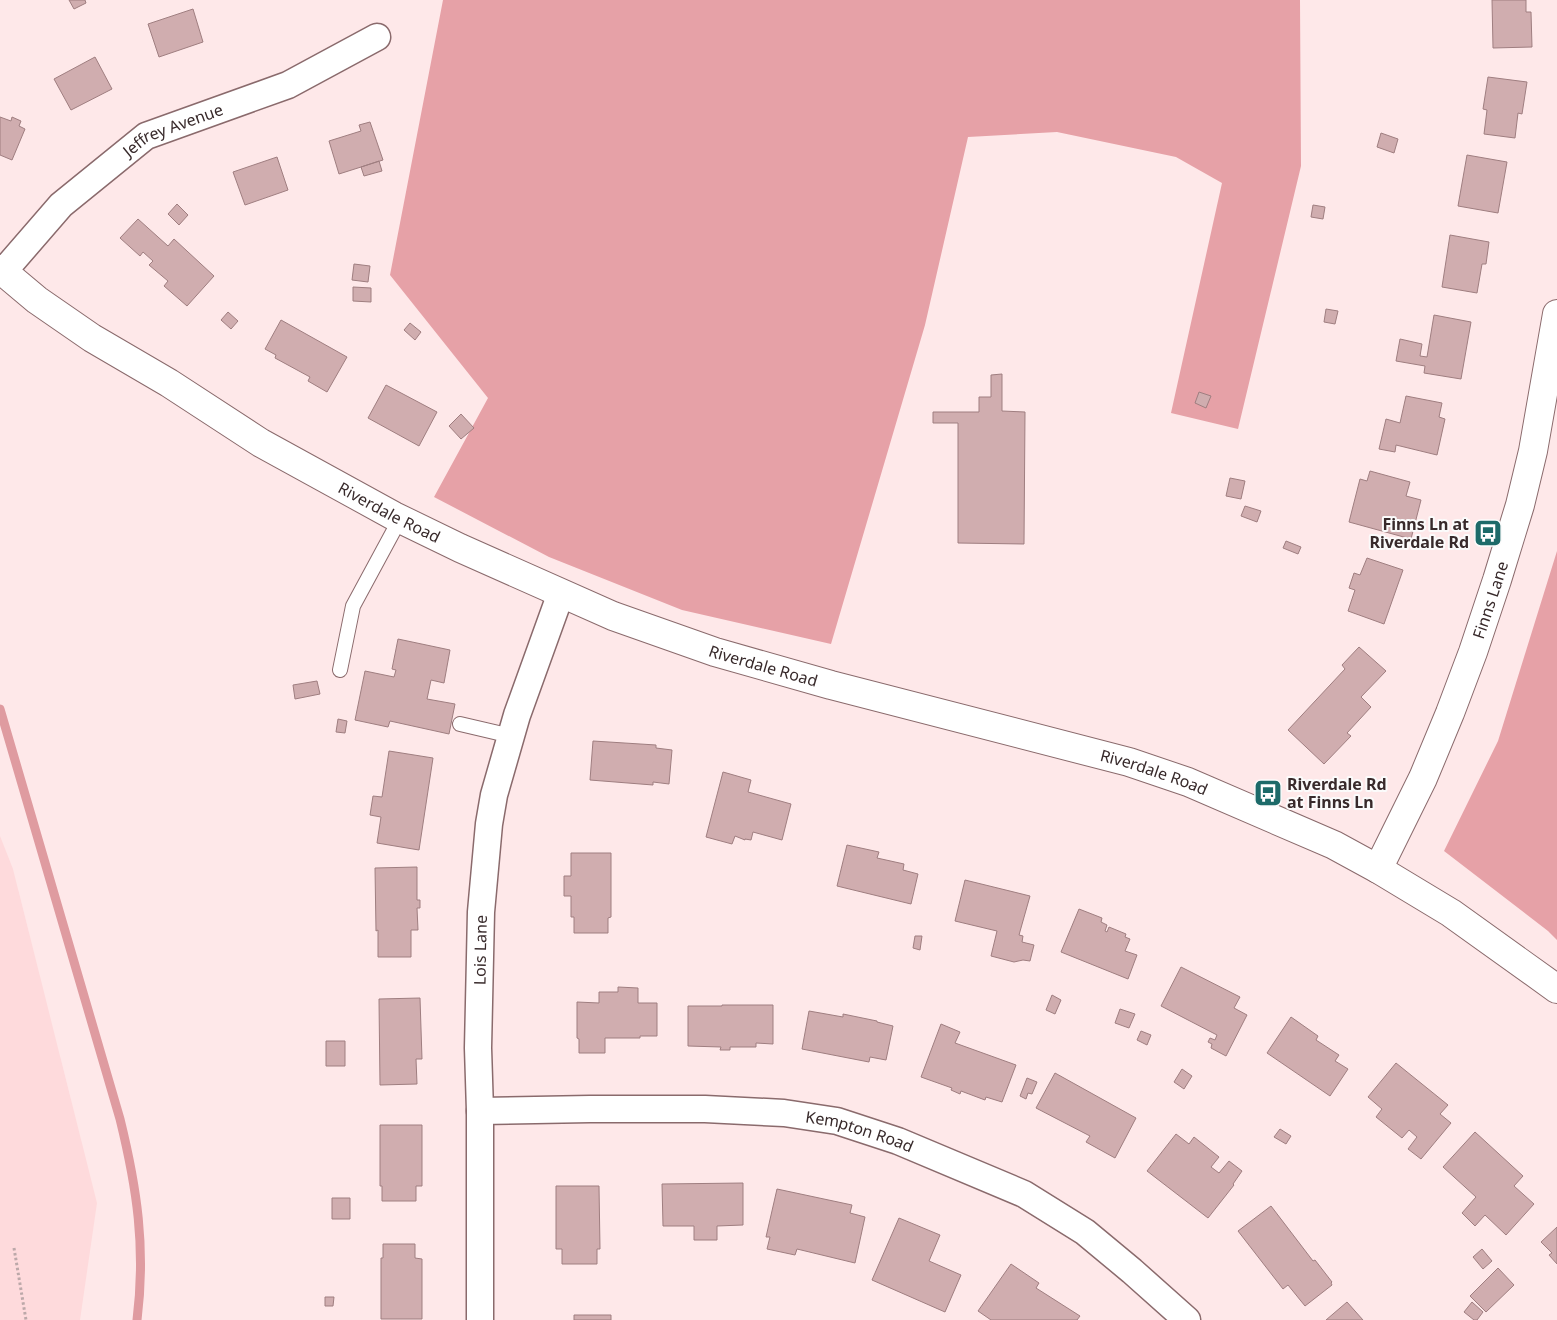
<svg xmlns="http://www.w3.org/2000/svg" width="1557" height="1320" font-family="'Noto Sans',sans-serif">
  <rect width="100%" height="100%" fill="#fee8e9"/>
  <!-- built -->
  <path fill="#fedadc" d="M0 836 13 869 97 1203 80 1320H0Z"/>
  <!-- forest -->
  <path fill="#e6a1a7" d="M443 0H1300L1301 166 1238 429 1171 413 1222 183 1176 157 1057 132 968 137 925 325 831 644 682 610 549 557 434 497 488 398 390 275Z
    M1557 551V940L1548 931 1444 851 1498 741Z"/>
  <g fill="none" stroke-linecap="round" stroke-linejoin="round">
    <!-- stream -->
    <path stroke="#df9ba0" stroke-width="9" d="M0 709 120 1119C137 1188 146 1248 137 1320"/>
  </g>
  <!-- building -->
  <path fill="#d0adaf" stroke="#9f7e80" d="M69 0H85L86 3 74 9Z
    M1492 0H1526V12H1531L1532 47 1493 48Z
    M193 9 203 42 159 57 148 24Z
    M95 57 112 89 71 110 54 79Z
    M1488 77 1527 82 1522 114 1518 113 1515 138 1484 134 1487 110 1483 109Z
    M0 117 11 121 12 117 21 121 19 126 25 129 12 160 0 155Z
    M370 122 383 160 339 174 329 141 361 131 359 125Z
    M1381 133 1398 139 1394 153 1377 147Z
    M1467 155 1507 162 1498 213 1458 206Z
    M277 157 288 190 245 205 233 172Z
    M379 161 382 171 364 176 361 167Z
    M177 204 188 215 179 225 168 214Z
    M1313 205 1325 207 1323 219 1311 217Z
    M138 219 168 246 174 239 214 276 187 306 164 286 168 281 149 265 153 261 143 252 140 256 120 238Z
    M1450 235 1489 242 1486 264H1482L1477 293 1442 287Z
    M354 264 370 266 368 282 352 280Z
    M353 287 371 288V302L353 301Z
    M1326 309 1338 311 1335 324 1324 322Z
    M228 312 238 321 231 329 221 320Z
    M1434 315 1471 322 1461 379 1424 373 1425 366 1396 361 1400 339 1422 344 1420 356 1427 357Z
    M281 320 347 357 327 392 308 381 310 377 275 358 276 355 265 349Z
    M410 323 421 332 415 340 404 330Z
    M1002 374V411L1025 412 1024 544 958 543V423H933V412H979V397H991V375Z
    M386 385 437 412 419 446 368 418Z
    M1199 392 1211 396 1206 408 1195 403Z
    M1406 396 1442 403 1439 417 1445 419 1437 455 1396 445 1395 452 1379 449 1386 419 1400 423Z
    M461 414 474 428 461 439 449 426Z
    M1370 471 1410 482 1406 496 1421 500 1411 539 1349 522 1360 479 1367 481Z
    M1230 478 1245 481 1241 499 1226 496Z
    M1245 506 1261 511 1257 522 1241 516Z
    M1286 541 1301 547 1298 554 1283 548Z
    M1367 558 1403 570 1384 624 1348 611 1355 590 1349 588 1354 573 1360 575Z
    M398 639 450 650 444 683 431 680 427 699 455 704 449 734 390 721 388 727 355 720 365 671 394 677 396 670 392 669Z
    M1359 647 1386 671 1361 697 1371 707 1347 733 1351 736 1324 764 1288 730 1345 669 1342 665Z
    M317 681 320 694 295 699 293 685Z
    M338 719 347 721 345 733 336 732Z
    M593 741 656 745V748L672 750 669 784 653 782V785L590 780Z
    M389 751 433 758 419 850 377 843 381 817 370 815 373 796 382 797Z
    M723 772 751 780 748 792 791 804 782 840 753 832 751 840 745 839V840L735 836 732 844 706 837Z
    M847 845 879 852 877 858 904 864 903 870 918 874 911 904 837 886Z
    M571 853H611V917L608 918V933H574V917H571V896H564V876H571Z
    M417 867V900H420V908H417L418 930H411V957H378V930L376 931 375 868Z
    M965 880 1030 896 1019 935 1023 936 1022 942 1034 945 1030 961 1023 960 1014 962 991 956 997 931 955 921Z
    M1079 909 1102 918 1101 922 1107 925 1105 931 1107 932 1109 927 1126 934 1125 937 1130 939 1125 951 1137 955 1128 979 1061 952Z
    M915 936H922L920 950 913 948Z
    M1181 967 1240 997 1234 1008 1247 1015 1226 1056 1211 1048 1212 1044 1208 1042 1210 1038 1215 1040 1217 1035 1161 1006Z
    M618 987 638 988V1003H657V1036H640V1038H605V1053H579V1039L577 1038V1002L599 1003V992H618Z
    M1052 995 1061 1000 1055 1014 1046 1010Z
    M420 998 422 1059H416L417 1084 380 1085 379 999Z
    M722 1005H773V1044L756 1043V1047H730V1050H720L721 1047 688 1046V1006H722Z
    M1120 1009 1135 1014 1129 1028 1115 1023Z
    M809 1011 843 1017V1014L877 1021V1022L893 1026 886 1060 870 1057 869 1062 802 1049Z
    M1291 1017 1318 1036 1316 1040 1339 1055 1335 1061 1348 1069 1330 1096 1267 1053Z
    M941 1024 960 1032 955 1043 1016 1065 1002 1102 986 1097 985 1100 961 1091 960 1094 951 1090 952 1088 921 1077Z
    M1141 1031 1151 1035 1147 1045 1137 1040Z
    M326 1041H345V1066H326Z
    M1396 1063 1448 1105 1440 1114 1451 1123 1421 1159 1408 1149 1417 1137 1409 1130 1402 1138 1376 1117 1382 1109 1368 1097Z
    M1182 1069 1192 1076 1184 1089 1174 1082Z
    M1055 1073 1136 1118 1115 1158 1086 1142 1090 1136 1036 1108Z
    M1027 1078 1037 1082 1032 1094 1028 1093 1026 1099 1020 1096Z
    M380 1125H422V1186H416V1201H382V1186H380Z
    M1280 1129 1291 1136 1286 1144 1274 1137Z
    M1475 1132 1523 1176 1514 1186 1534 1204 1506 1235 1485 1215 1475 1226 1462 1213 1476 1197 1443 1167Z
    M1176 1134 1189 1144 1194 1137 1219 1157 1211 1167 1219 1173 1229 1161 1242 1171 1233 1184 1234 1185 1208 1218 1147 1171Z
    M743 1183V1225L717 1226V1240H694V1226H663L662 1184Z
    M556 1186H599L600 1249H597V1264H562V1249H556Z
    M777 1189 852 1205 850 1213 865 1217 855 1263 797 1249 795 1255 767 1249 770 1237H766Z
    M332 1198H350V1219H332Z
    M1271 1206 1313 1261 1315 1260 1332 1282 1331 1283 1332 1285 1305 1306 1288 1285 1283 1289 1238 1231Z
    M899 1218 940 1235 929 1261 961 1275 945 1312 872 1280Z
    M1557 1227V1264L1549 1255 1552 1253 1541 1242Z
    M383 1244H415V1258L422 1259V1319H381V1258H383Z
    M1482 1249 1492 1261 1483 1269 1473 1257Z
    M1011 1264 1039 1283 1036 1288 1080 1316 1077 1320H991L978 1311Z
    M1498 1268 1514 1285 1486 1312 1470 1296Z
    M325 1297H334L333 1306H325Z
    M1347 1302 1363 1320H1326Z
    M1472 1302 1483 1312 1477 1320H1474L1464 1312Z
    M574 1315H611V1320H574Z"/>
  <g fill="none" stroke-linecap="round" stroke-linejoin="round">
    <defs>
      <path id="service" d="M340 670 353 606 400 519
        M460 724 511 736"/>
      <g id="minor">
        <path id="s1" d="M3 272 61 205 146 136 288 85 377 37"/>
        <path id="s2" d="M480 1111 590 1109H705L784 1113 837 1121 898 1141 1024 1194 1085 1232 1132 1271 1187 1320"/>
        <path id="s3" d="M480 1320V1111L478 1048 481 912 489 824 494 795 517 715 561 593"/>
      </g>
      <g id="tertiary">
        <path id="s4" d="M1378 869 1423 778 1450 713 1473 652 1497 580 1520 505 1533 451 1557 314"/>
      </g>
      <g id="secondary">
        <path id="s5" d="M0 269 37 300 92 338 169 383 261 443 394 516 460 548 613 616 715 652 831 685 1129 762 1188 782 1334 845 1378 869 1451 913 1557 989"/>
      </g>
    </defs>
    <!-- service casing -->
    <use href="#service" stroke="#8a6a6c" stroke-width="16"/>
    <!-- minor casing -->
    <use href="#minor" stroke="#8a6a6c" stroke-width="29"/>
    <!-- tertiary casing -->
    <use href="#tertiary" stroke="#8a6a6c" stroke-width="30"/>
    <!-- secondary casing -->
    <use href="#secondary" stroke="#8a6a6c" stroke-width="30"/>
    <!-- path -->
    <path stroke="#bca8a9" stroke-width="3" stroke-dasharray="2.5 2.5" stroke-linecap="butt" d="M14 1248 26 1320"/>
    <!-- service -->
    <use href="#service" stroke="#fff" stroke-width="14"/>
    <!-- minor -->
    <use href="#minor" stroke="#fff" stroke-width="26"/>
    <!-- tertiary -->
    <use href="#tertiary" stroke="#fff" stroke-width="28"/>
    <!-- secondary -->
    <use href="#secondary" stroke="#fff" stroke-width="28"/>
  </g>
  <!-- icons -->
  <defs>
    <symbol id="bus-square" viewBox="-11 -11 22 22"><rect x="-9" y="-9" width="18" height="18" rx="4" fill="#1d6a69" stroke="#fbfbfb"/><path d="M-5-6H5V4H4V6H2V4H-2V6H-4V4H-5ZM-3.5-4V0h7V-4ZM-3.5 1.2v1.5H-2V1.2ZM2 1.2v1.5H3.5V1.2Z" fill="#fff"/></symbol>
  </defs>
  <g fill-rule="evenodd">
    <use href="#bus-square" x="1472" y="517" width="32" height="32"/>
    <use href="#bus-square" x="1252" y="777" width="32" height="32"/>
  </g>
  <g text-anchor="middle" stroke-width="4" stroke-linejoin="round" paint-order="stroke">
    <!-- street labels -->
    <g font-size="16" fill="#382a2b" stroke="#fbfbfb">
      <text dy="6" stroke="none"><textPath href="#s1" startOffset="225">Jeffrey Avenue</textPath></text>
      <text dy="6" stroke="none"><textPath href="#s5" startOffset="460">Riverdale Road</textPath></text>
      <text dy="6" stroke="none"><textPath href="#s4" startOffset="292">Finns Lane</textPath></text>
      <text dy="6" stroke="none"><textPath href="#s5" startOffset="865">Riverdale Road</textPath></text>
      <text dy="6" stroke="none"><textPath href="#s5" startOffset="1270">Riverdale Road</textPath></text>
      <text dy="6" stroke="none"><textPath href="#s3" startOffset="370">Lois Lane</textPath></text>
      <text dy="6" stroke="none"><textPath href="#s2" startOffset="382">Kempton Road</textPath></text>
    </g>
    <!-- poi labels -->
    <g font-size="16" font-weight="bold" fill="#382a2b" stroke="#fbfbfb" text-anchor="end">
      <text x="1469" y="530">Finns Ln at<tspan x="1469" dy="18">Riverdale Rd</tspan></text>
      <text x="1287" y="790" text-anchor="start">Riverdale Rd<tspan x="1287" dy="18">at Finns Ln</tspan></text>
    </g>
  </g>
</svg>
